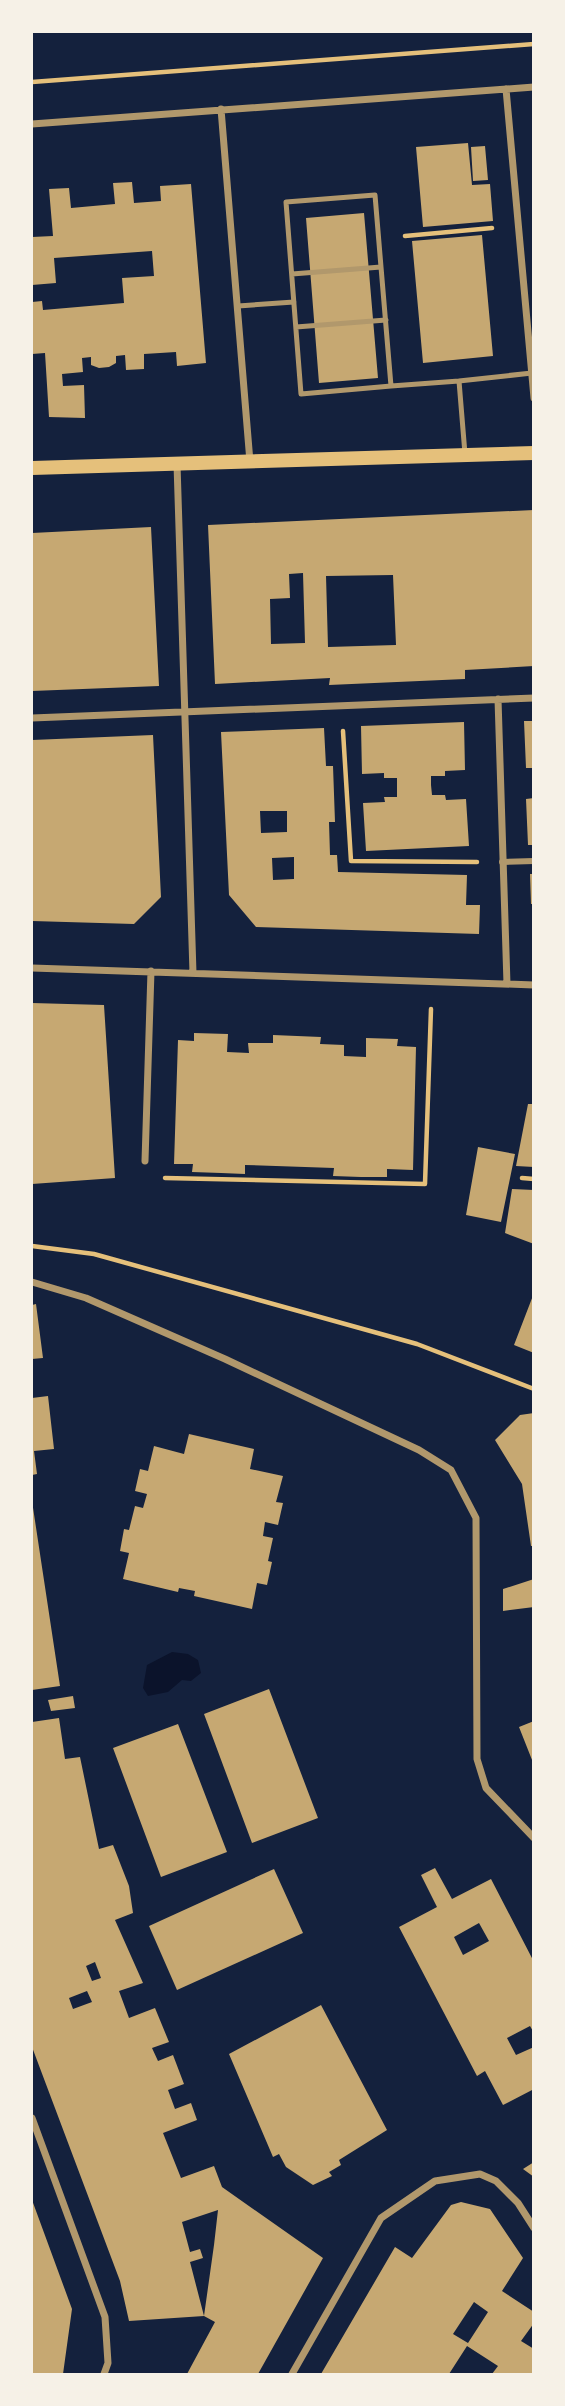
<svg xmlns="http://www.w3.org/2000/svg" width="565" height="2406" font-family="'PT Sans Narrow',sans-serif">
  <rect width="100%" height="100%" fill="#14213d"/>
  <!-- water -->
  <path fill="#0b132b" d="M172 1652 188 1654 198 1660 201 1673 191 1681 182 1680 168 1692 148 1696 143 1688 147 1665Z"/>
  <!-- building -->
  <path fill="#c6a872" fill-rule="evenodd" d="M468 143 472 185 490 184 493 221 423 227 416 147Z
    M485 146 488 180 473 181 471 147Z
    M132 182 134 203 161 201 160 186 191 184 206 363 177 366 176 352 144 354V369L126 370 125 355 116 356V363L109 367 99 368 91 365V357L82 358 83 372 62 374 63 386 84 385 85 418 49 417 45 353 32 354V302L42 301 43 310 124 303 122 278 154 276 152 251 54 258 56 283 32 285V237L53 236 49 189 69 188 71 208 115 204 113 183Z
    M364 213 378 378 319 383 306 218Z
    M482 235 493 356 423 363 412 241Z
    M534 510V666L465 670V679L329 685 330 678 215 684 208 525ZM303 573 305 643 271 644 270 599 290 598 289 574ZM393 575 396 645 328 647 326 576Z
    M151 527 159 686 32 691V533Z
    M524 721H534V768H526Z
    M464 722 465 770 445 771V776H431V785L432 795H445L446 800 466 799 469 846 366 851 363 803 385 802 384 797H397V778H384V773L362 774 361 726Z
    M324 728 326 766H333L335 822H329L330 855H337L338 872 467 875 466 905H480L479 934 256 927 229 895 221 732ZM260 811H287V832L261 833ZM294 857V879L273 880 272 858Z
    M153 735 161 897 134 924 32 921V740Z
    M534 798V845H528L526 799Z
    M530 874H534V904H531Z
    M32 1003 104 1005 115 1178 32 1184Z
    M194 1033 228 1034 227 1052 249 1053 248 1043H273V1035L321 1037 320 1044 344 1045V1056L366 1057V1038L398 1039 397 1046 416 1047 413 1170 387 1169V1177H361L333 1176 334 1168 245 1165V1174L221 1173 192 1172 193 1164H174L178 1040 194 1041Z
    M528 1104H534V1167L516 1166Z
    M478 1147 515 1154 501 1222 466 1215Z
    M512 1189 534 1190V1244L505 1233Z
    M534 1293V1353L514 1345Z
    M36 1304 43 1358 32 1359V1305Z
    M48 1396 54 1449 34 1451 37 1474 32 1475V1398Z
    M534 1413V1546H531L522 1484 495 1440 520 1415Z
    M189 1434 254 1449 250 1469 283 1476 276 1502 283 1503 278 1525 265 1522 263 1536 273 1538 268 1561 272 1562 267 1585 257 1583 252 1609 194 1596 195 1591 179 1588 178 1592 123 1579 129 1553 120 1551 124 1529 129 1530 135 1506 143 1508 147 1494 135 1491 140 1469 148 1471 154 1446 184 1454Z
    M32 1501 60 1686 32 1690Z
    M534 1579V1607L503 1611V1589Z
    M269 1689 318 1818 252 1843 204 1714Z
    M73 1696 75 1708 51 1711 48 1700Z
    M59 1718 65 1759 80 1757 99 1849 113 1845 129 1886 133 1913 115 1920 143 1983 119 1991 129 2018 155 2008 169 2042 152 2048 158 2061 173 2055 184 2084 168 2090 175 2109 191 2103 197 2120 163 2133 181 2178 214 2166 222 2187 323 2258 258 2374H187L215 2322 204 2316 129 2321 120 2281 32 2047V1722ZM95 1962 101 1978 92 1981 86 1966ZM87 1991 92 2002 73 2009 69 1998ZM218 2210 214 2245 204 2316 190 2262 203 2258 200 2249 190 2252 182 2222Z
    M534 1721V1765L519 1727Z
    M178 1724 227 1852 161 1877 113 1748Z
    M435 1868 452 1899 491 1879 534 1962V2033L530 2026 507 2038 516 2055 534 2047V2089L503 2105 485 2071 477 2076 399 1927 437 1907 421 1875ZM479 1923 489 1941 463 1955 454 1937Z
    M274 1869 303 1933 177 1990 149 1926Z
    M321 2005 387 2130 339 2160 341 2165 329 2172 332 2176 313 2185 286 2167 279 2154 273 2157 229 2054Z
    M534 2162V2177L523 2169Z
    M32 2200 72 2309 63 2374H32Z
    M461 2202 490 2209 523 2258 502 2291 534 2312V2323L521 2341 534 2349V2374H492L498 2366 467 2346 449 2374H321L395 2247 412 2258 451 2205ZM474 2302 488 2312 468 2343 453 2334Z"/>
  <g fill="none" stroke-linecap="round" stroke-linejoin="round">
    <!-- path -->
    <path stroke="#e5c07b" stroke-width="4.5" d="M32 82 534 44
      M405 236 492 228
      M343 731 351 861 477 862
      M165 1178 425 1184 431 1009
      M522 1178 534 1179
      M32 1246 94 1254 417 1344 534 1389"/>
    <!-- service -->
    <path stroke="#b1986c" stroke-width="5" d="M381 267 375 195 286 202 301 394 391 386
      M292 274 381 267 391 386 459 381 465 454
      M238 306 294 302
      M296 327 386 320
      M459 381 532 373"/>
    <!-- pedestrian -->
    <path stroke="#b1986c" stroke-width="6" d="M502 862 534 861"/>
    <!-- minor -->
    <path stroke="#b1986c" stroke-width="7" d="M506 89 534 398
      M221 109 250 462
      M32 124 534 87
      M177 464 193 973
      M498 699 507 984
      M32 718 534 698
      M32 968 534 985
      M145 1161 151 971
      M32 1282 86 1298 225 1359 419 1450 451 1470 476 1518 477 1759 486 1788 534 1838
      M32 2118 105 2317 108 2363 104 2374
      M292 2374 381 2218 435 2181 480 2174 496 2181 518 2203 534 2228"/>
    <!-- secondary -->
    <path stroke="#e5c07b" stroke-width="14" d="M32 468 534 453"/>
  </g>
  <!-- border -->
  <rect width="565" height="2406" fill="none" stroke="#f6f1e7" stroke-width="66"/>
</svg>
